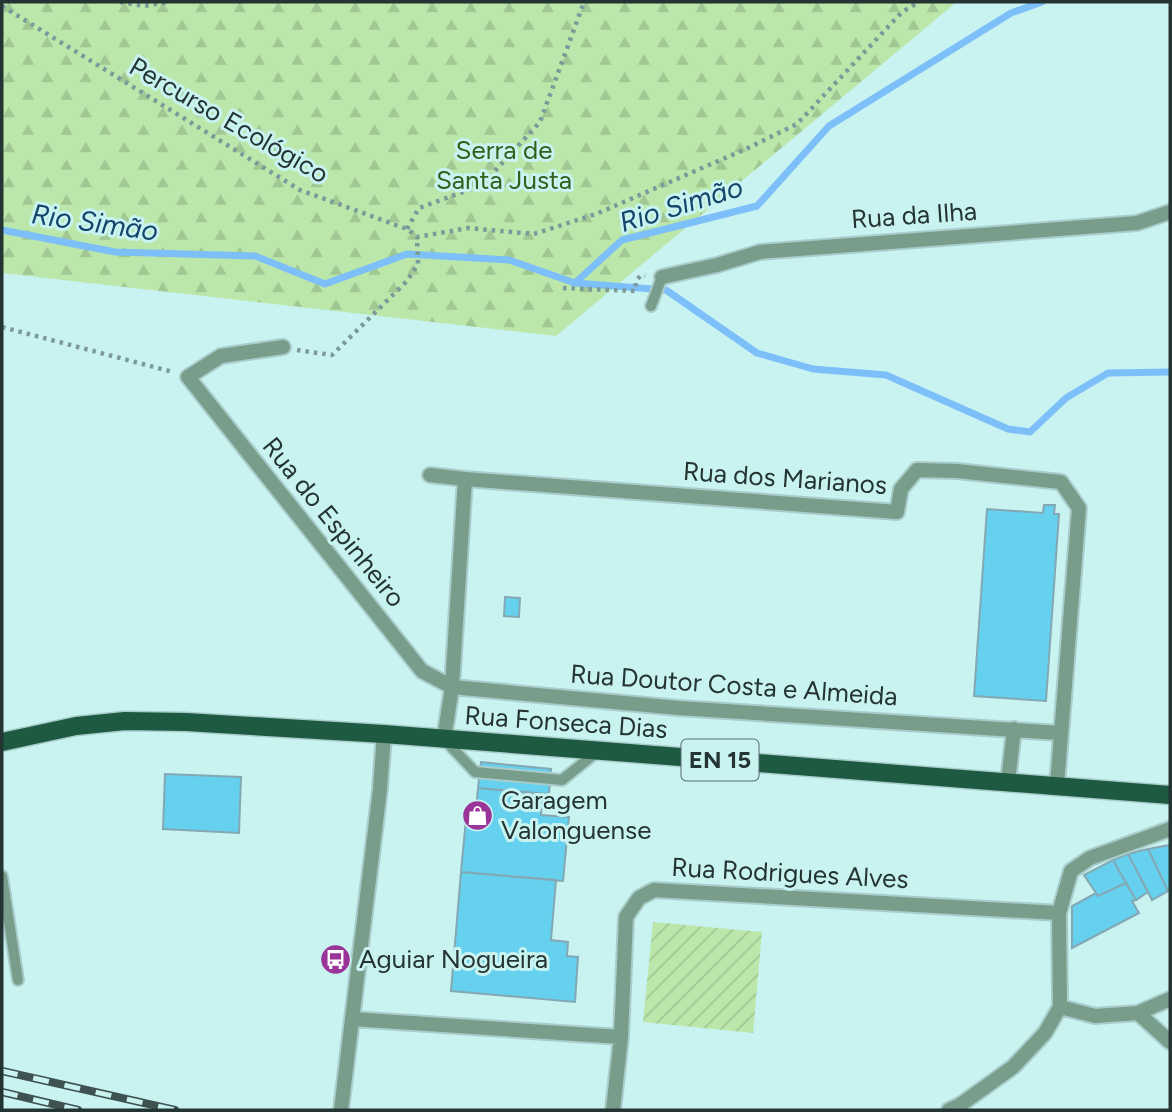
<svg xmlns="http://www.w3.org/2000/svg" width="1172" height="1112" font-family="Figtree,sans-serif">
  <defs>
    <pattern id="forest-firs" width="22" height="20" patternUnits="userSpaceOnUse" patternTransform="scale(1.75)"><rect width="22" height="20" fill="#bce7aa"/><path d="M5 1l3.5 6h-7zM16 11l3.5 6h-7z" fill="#a1c793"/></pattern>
    <pattern id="garden-furrows" width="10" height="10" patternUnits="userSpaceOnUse" patternTransform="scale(1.75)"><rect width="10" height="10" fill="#bce7aa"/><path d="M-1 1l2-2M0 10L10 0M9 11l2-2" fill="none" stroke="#a1c793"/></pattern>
  </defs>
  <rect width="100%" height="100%" fill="#c9f3f1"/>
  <!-- forest -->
  <path fill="url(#forest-firs)" d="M2 2H954L953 5 556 336 2 273Z"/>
  <!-- garden -->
  <path fill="url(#garden-furrows)" d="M653 922 762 932 753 1033 643 1022Z"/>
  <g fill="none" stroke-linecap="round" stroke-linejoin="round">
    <!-- stream -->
    <path stroke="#7dbff9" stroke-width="7" d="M2 230 115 252 255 256 325 284 407 254 509 260 575 283 622 240 757 206 829 126 1011 13 1042 2
      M575 283 666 290 757 353 813 369 886 375 1008 429 1030 432 1066 398 1108 373 1170 372"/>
  </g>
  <!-- building -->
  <path fill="#65d1ef" stroke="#83a8b3" stroke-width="2" d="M1044 505H1055L1054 514H1059L1046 701 974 696 987 509 1043 513Z
    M505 597 520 598 519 617 504 616Z
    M481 762 551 769 549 794 478 788Z
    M165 774 241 777 239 833 163 829Z
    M478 788 543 794 541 815 569 817 563 881 461 872 467 808 476 809Z
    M1170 845V890L1168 891 1148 849Z
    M1148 849 1168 891 1152 900 1128 854Z
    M1128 854 1148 892 1136 900 1113 860Z
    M1113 860 1126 883 1098 896 1084 875Z
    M461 872 556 880 551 940 568 942 567 956 578 957 575 1002 451 991Z
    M1126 883 1136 900 1132 901 1139 913 1072 948V906L1096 893 1098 896Z"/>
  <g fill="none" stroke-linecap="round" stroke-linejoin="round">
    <defs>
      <path id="service" d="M651 306 662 277
        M444 739 475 772 562 780 598 751
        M2 876 18 980"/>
      <path id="minor" d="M662 277 717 265 760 252 1137 223 1170 212
        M283 347 221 356 188 377 422 671 452 687 679 708 1060 733
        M430 475 465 479
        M444 739 452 687 465 479 897 512 901 489 917 470 957 471 1061 482 1079 508 1057 785
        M1008 782 1014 729
        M1060 1007 1095 1016 1138 1013 1170 1042
        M1138 1013 1170 999
        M352 1019 621 1037
        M341 1110 380 789 384 734
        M613 1110 621 1037 626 917 639 898 654 890 1059 913
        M949 1110 960 1105 1013 1067 1045 1033 1060 1007 1059 913 1071 871 1090 858 1170 829"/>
      <path id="primary" d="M2 742 76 726 125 721 186 722 384 734 1170 795"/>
    </defs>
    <!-- service casing -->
    <use href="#service" stroke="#a8cdcb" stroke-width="14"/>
    <!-- minor casing -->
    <use href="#minor" stroke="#a8cdcb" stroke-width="18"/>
    <!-- primary casing -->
    <use href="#primary" stroke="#a8cdcb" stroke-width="21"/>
    <!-- path -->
    <path stroke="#7c9a99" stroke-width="4.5" stroke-dasharray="3.5 5" stroke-linecap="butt" d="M120 2 144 6 168 2
      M2 6 300 190 407 229 417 237 468 228 534 234 596 214 746 149 797 124 902 12 919 2
      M407 229 419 208 482 185 540 122 584 2
      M563 288 635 291 636 281 641 275 645 276
      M2 327 173 372
      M297 350 332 355 407 281 418 264 417 237"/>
    <!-- service -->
    <use href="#service" stroke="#789d8b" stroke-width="10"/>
    <!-- minor -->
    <use href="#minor" stroke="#789d8b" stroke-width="14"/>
    <!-- primary -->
    <use href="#primary" stroke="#1e5a42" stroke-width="18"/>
    <defs>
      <path id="rail" d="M2 1071 175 1110
        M2 1092 78 1110"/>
    </defs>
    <!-- rail casing -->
    <use href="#rail" stroke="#3e5251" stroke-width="8"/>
    <!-- rail -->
    <use href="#rail" stroke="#c9f3f1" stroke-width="5" stroke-dasharray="16" stroke-linecap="butt"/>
  </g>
  <!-- icons -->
  <defs>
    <symbol id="shop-disc" viewBox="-11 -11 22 22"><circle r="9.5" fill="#9a3499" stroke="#c9f3f1"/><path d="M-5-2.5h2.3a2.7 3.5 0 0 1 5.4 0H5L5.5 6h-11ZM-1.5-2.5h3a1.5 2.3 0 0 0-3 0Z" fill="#fff"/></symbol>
    <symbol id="bus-disc" viewBox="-11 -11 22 22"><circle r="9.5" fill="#9a3499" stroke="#c9f3f1"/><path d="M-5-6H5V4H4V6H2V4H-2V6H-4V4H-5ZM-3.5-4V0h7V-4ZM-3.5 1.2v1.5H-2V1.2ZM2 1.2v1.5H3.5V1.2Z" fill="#fff"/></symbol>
  </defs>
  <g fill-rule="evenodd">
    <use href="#shop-disc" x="460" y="798" width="35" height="35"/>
    <use href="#bus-disc" x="318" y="942" width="35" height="35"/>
  </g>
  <g text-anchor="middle" stroke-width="6" stroke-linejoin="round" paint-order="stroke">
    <!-- shield labels -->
    <rect fill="#c9f3f1" stroke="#566d6c" stroke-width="2" x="681.5" y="739.5" width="77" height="41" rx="5"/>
    <g font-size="24" font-weight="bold" fill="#243433">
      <text x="720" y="768">EN 15</text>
    </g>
    <!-- street labels -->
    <g font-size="26" fill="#243433" stroke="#c9f3f1">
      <text transform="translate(229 120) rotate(30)" y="9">Percurso Ecológico</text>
      <text transform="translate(914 215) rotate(-4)" y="9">Rua da Ilha</text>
      <text transform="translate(785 478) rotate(4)" y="9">Rua dos Marianos</text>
      <text transform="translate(334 522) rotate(51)" y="9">Rua do Espinheiro</text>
      <text transform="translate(734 685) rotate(4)" y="9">Rua Doutor Costa e Almeida</text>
      <text transform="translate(566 722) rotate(4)" y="9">Rua Fonseca Dias</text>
      <text transform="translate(790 873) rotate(3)" y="9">Rua Rodrigues Alves</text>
    </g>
    <!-- park labels -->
    <g font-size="26" fill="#325f1b" stroke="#c9f3f1">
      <text x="504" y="159">Serra de<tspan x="504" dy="30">Santa Justa</tspan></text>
    </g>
    <!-- poi labels -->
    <g font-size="26" fill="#243433" stroke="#c9f3f1" text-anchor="start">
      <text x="501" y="809">Garagem<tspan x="501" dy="30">Valonguense</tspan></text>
      <text x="359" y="968">Aguiar Nogueira</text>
    </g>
    <!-- water labels -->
    <g font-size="28" font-style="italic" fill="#13446a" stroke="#c9f3f1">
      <text transform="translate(681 204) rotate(-17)" y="10">Rio Simão</text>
      <text transform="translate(95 222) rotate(8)" y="10">Rio Simão</text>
    </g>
  </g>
  <!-- border -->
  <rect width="1172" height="1112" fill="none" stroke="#243433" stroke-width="7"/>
</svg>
